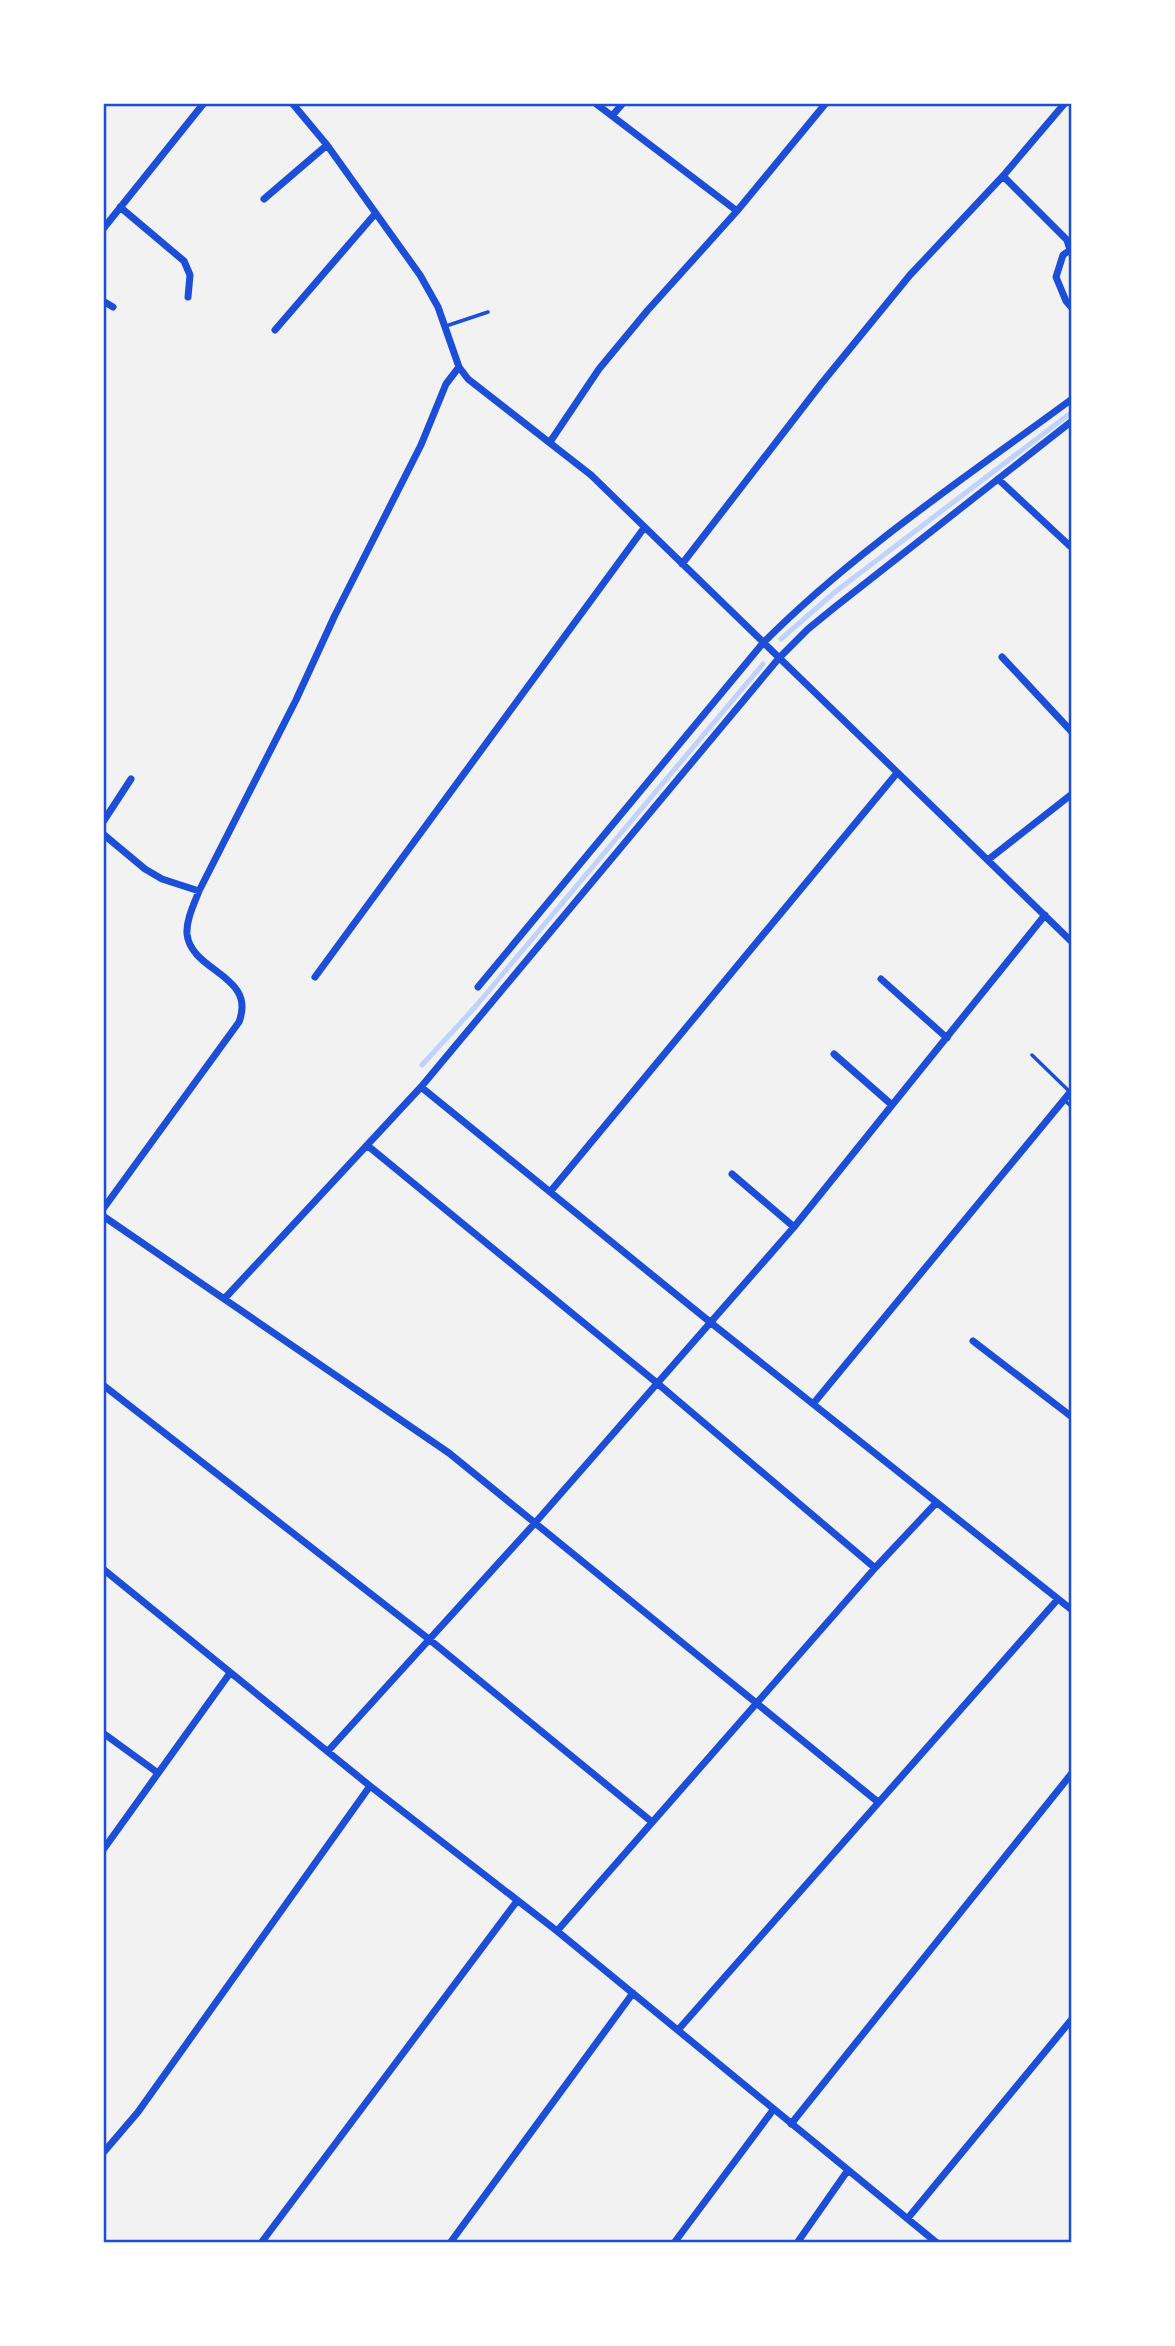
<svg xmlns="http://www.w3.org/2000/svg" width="1175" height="2346" font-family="Roboto,sans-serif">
  <rect width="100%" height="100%" fill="#f2f2f2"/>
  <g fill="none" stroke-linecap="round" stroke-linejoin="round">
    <!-- stream -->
    <path stroke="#bfd3fe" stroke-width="5" d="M781 639 835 592 1072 412
      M422 1065 475 1007 763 664"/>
    <!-- service -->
    <path stroke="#1d4ed8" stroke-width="3.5" d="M446 326 488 312
      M1032 1055 1069 1091
      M1064 1100 1072 1107"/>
    <!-- minor -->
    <path stroke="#1d4ed8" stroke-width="7" d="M292 103 327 145 420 275 438 307 459 367 468 379 591 475 1072 942
      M595 103 737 211
      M612 116 623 103
      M1003 176 1067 240 1070 250 1063 255 1056 277 1066 301 1072 308
      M264 199 327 145
      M120 207 184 261 190 275 188 297
      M103 229 204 103
      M103 301 113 307
      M275 330 375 214
      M550 442 599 369 647 311 737 211 826 103
      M998 479 1072 548
      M682 564 821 384 910 275 1003 176 1065 103
      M1002 657 1072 732
      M103 822 131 779
      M103 834 145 869 162 879 199 891
      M989 859 1072 794
      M315 977 644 528
      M881 979 947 1038
      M478 987 763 643C853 552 969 475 1072 399
      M834 1054 892 1105
      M421 1087 710 1322 1072 1610
      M368 1146 657 1383 875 1568
      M732 1174 794 1227
      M550 1192 897 773
      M103 1209 239 1022C257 975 191 972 187 934 186 920 194 904 199 891L296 700 335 615 421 445 446 384 459 367
      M103 1216 449 1453 878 1802
      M225 1298 421 1087 779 658 808 629 835 607 1072 421
      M973 1341 1072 1417
      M103 1385 430 1640 652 1822
      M813 1404 1072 1090
      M103 1569 370 1786 557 1931 937 2243
      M103 1733 158 1773
      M328 1751 535 1523 794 1227 1045 915
      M103 1850 230 1673
      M557 1931 875 1568 936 1503
      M678 2030 1058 1599
      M791 2124 1072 1773
      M103 2153 138 2112 370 1786
      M908 2218 1072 2019
      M261 2243 517 1901
      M450 2243 633 1993
      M674 2243 773 2110
      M797 2243 848 2170"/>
  </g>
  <!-- border -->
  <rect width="1175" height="2346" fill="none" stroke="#ffffff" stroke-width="210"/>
  <rect x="105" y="105" width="965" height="2136" fill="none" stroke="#1d4ed8" stroke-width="2.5"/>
</svg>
